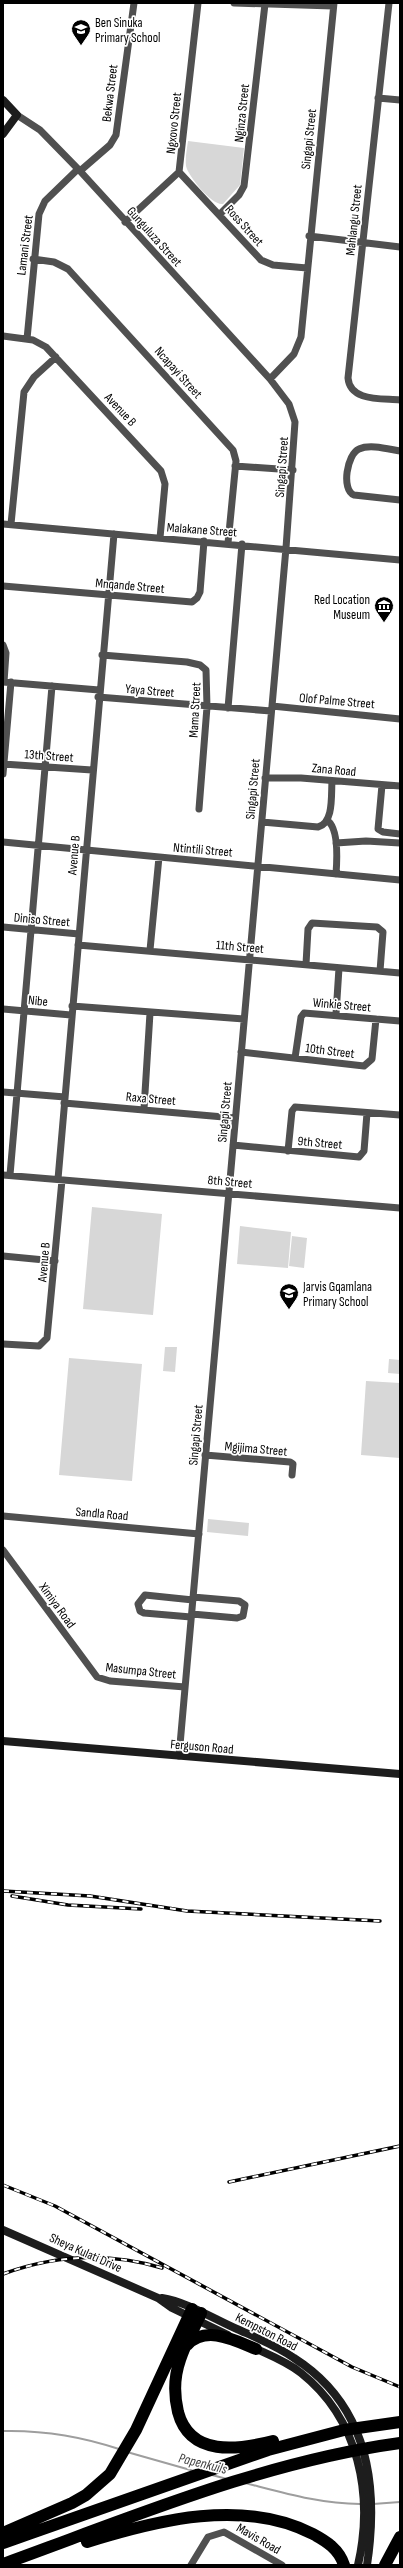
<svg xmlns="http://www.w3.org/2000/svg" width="403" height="2568" font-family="'Sofia Sans Condensed',sans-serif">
  <rect width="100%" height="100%" fill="#fff"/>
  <!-- green -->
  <path fill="#d7d7d7" d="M188 141 244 148 240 185 223 204C212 206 188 176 186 166 185 158 187 148 188 141Z
    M92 1207 162 1214 153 1315 83 1309Z
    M240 1226 291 1232 288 1268 237 1264Z
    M292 1236 307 1238 304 1268 289 1266Z
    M165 1347H177L175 1372 163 1371Z
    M69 1358 142 1364 132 1481 59 1475Z
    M389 1359 400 1360V1374L388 1373Z
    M366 1381 400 1383V1458L361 1455Z
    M208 1519 249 1523 248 1536 207 1532Z"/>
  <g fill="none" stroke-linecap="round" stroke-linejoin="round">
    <!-- stream -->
    <path stroke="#9e9e9e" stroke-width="2" d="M3 2431C44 2430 80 2436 119 2449
      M127 2452 194 2471
      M212 2475 227 2479
      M245 2483C284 2493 321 2504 360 2504
      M373 2504 400 2502"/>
    <!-- street -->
    <path stroke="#505050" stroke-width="7" d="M234 3 333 6
      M389 3 348 378C350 402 383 398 400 400
      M378 98 400 100
      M17 115 40 130 80 171 270 379 289 404 295 422 286 548 179 1756
      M80 171 110 145 116 135 134 3
      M179 172 261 260 273 265 307 268
      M219 215 239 195 244 186 265 4
      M125 222 179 172 198 3
      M309 236 400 247
      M33 259 54 262 68 269 233 450 236 461 228 543
      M3 336 33 340 46 347 161 471 165 484 160 538
      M27 339 39 214 45 201 78 169
      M270 379 294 354 301 337 334 3
      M400 451C388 449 370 444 359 449 347 454 341 490 354 495L400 500
      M235 466 293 470
      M3 524 400 560
      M11 524 24 392 34 377 56 357
      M3 586 192 602 197 598 200 592 204 541
      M3 645 6 653 4 682
      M102 655 187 662 200 665 206 670 207 707 199 809
      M3 682 99 690
      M98 697 271 711
      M272 706 400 719
      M228 708 242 544
      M3 764 92 770
      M3 774 11 682
      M265 778H301L400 786
      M382 785 378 829 383 832 400 834
      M328 821C339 830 337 861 336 874
      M262 822 318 827C334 823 331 795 332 781
      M3 842 400 880
      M336 843 366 841 400 843
      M3 927 79 934
      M78 945 400 973
      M150 950 159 857
      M306 964 308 929 312 923 377 927 383 932 380 971
      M72 1006 244 1019
      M3 1009 71 1015
      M336 1014 339 968
      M241 1052 364 1066 372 1059 376 1019
      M295 1058 301 1017 304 1013 400 1021
      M3 1092 65 1097
      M64 1103 235 1118
      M144 1109 150 1013
      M233 1145 359 1157 364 1151 367 1113
      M288 1151 292 1111 295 1107 400 1115
      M3 1175 400 1208
      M10 1175 52 686
      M58 1179 114 534
      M3 1256 55 1261
      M3 1344 39 1346 47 1338 62 1180
      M205 1455 290 1462 293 1464 292 1475
      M3 1516 199 1534
      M3 1550 97 1677 110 1681 185 1687
      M192 1614 237 1618 243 1616 245 1605 239 1601 193 1597
      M191 1617 144 1613 140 1611 138 1604 145 1595 193 1600
      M191 2565 208 2537 224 2532 282 2565"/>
    <!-- secondary -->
    <path stroke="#1d1d1d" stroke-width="8" d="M3 100 17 115 3 134
      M3 1741 400 1774
      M3 2230 158 2298 172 2308 228 2335
      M162 2298C187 2302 214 2319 237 2329 257 2338 277 2346 294 2358 368 2405 379 2486 367 2565
      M252 2347C269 2355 286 2361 301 2373 359 2419 374 2495 358 2565"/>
    <!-- highway -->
    <path stroke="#000" stroke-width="12" d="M201 2313C194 2329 185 2344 180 2360 174 2377 174 2395 178 2412 190 2457 238 2450 273 2441
      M187 2345C206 2325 234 2340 256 2349
      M3 2533 72 2503 86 2495 110 2474 136 2430 192 2309
      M87 2542C157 2520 244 2498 313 2534 326 2541 339 2549 344 2565
      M3 2543 268 2450 344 2430 400 2422
      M3 2564C133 2517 262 2462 400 2443
      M385 2565 400 2537"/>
    <defs>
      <path id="rail" d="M3 1891 90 1896 187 1911 380 1921
        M12 1896 68 1905 141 1909
        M229 2182 400 2146
        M3 2185 55 2206 352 2367 400 2387
        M3 2274C55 2255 109 2252 162 2268"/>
    </defs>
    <!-- rail casing -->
    <use href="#rail" stroke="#000" stroke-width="3.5"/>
    <!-- rail -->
    <use href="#rail" stroke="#fff" stroke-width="2" stroke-dasharray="6" stroke-linecap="butt"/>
  </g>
  <!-- icons -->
  <defs>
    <symbol id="school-pin" viewBox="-11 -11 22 30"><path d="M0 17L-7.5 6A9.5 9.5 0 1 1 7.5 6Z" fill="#000" stroke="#fff"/><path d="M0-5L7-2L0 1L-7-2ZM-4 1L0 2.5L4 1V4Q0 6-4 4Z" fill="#fff"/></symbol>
    <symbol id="museum-pin" viewBox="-11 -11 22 30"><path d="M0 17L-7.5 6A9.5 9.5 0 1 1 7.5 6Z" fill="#000" stroke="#fff"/><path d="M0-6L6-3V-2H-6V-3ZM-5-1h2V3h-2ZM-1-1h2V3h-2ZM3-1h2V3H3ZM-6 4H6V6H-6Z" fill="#fff"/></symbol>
  </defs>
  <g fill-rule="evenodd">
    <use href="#school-pin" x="70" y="18" width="22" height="30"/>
    <use href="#museum-pin" x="373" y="595" width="22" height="30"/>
    <use href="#school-pin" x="278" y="1282" width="22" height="30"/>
  </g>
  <g text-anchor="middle" stroke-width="3.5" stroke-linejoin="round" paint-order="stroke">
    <!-- poi labels -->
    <g font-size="13" fill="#000" stroke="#fff" text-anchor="start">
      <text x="95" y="27">Ben Sinuka<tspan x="95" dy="15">Primary School</tspan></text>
      <text x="370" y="604" text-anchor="end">Red Location<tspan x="370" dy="15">Museum</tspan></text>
      <text x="303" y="1291">Jarvis Gqamlana<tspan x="303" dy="15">Primary School</tspan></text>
    </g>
    <!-- street labels -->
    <g font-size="13" fill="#000" stroke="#fff">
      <text transform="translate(109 93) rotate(-83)" y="5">Bekwa Street</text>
      <text transform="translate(241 113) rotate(-84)" y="5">Nginza Street</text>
      <text transform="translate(173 123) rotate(-84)" y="5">Ngxovo Street</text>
      <text transform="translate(308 139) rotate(-84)" y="5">Singapi Street</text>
      <text transform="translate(353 220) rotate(-84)" y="5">Mahlangu Street</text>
      <text transform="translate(245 225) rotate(48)" y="5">Ross Street</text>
      <text transform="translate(155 236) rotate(48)" y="5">Gunguluza Street</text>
      <text transform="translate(24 245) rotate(-83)" y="5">Lamani Street</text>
      <text transform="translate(179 372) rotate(48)" y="5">Ncapayi Street</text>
      <text transform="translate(121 409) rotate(47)" y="5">Avenue B</text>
      <text transform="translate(281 467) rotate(-86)" y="5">Singapi Street</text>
      <text transform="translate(202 529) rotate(4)" y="5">Malakane Street</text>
      <text transform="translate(130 585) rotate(5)" y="5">Mnqande Street</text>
      <text transform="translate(150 690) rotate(5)" y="5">Yaya Street</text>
      <text transform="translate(337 700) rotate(5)" y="5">Olof Palme Street</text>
      <text transform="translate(194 710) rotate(-87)" y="5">Mama Street</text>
      <text transform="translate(49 755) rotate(4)" y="5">13th Street</text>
      <text transform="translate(334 769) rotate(5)" y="5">Zana Road</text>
      <text transform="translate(252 789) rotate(-85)" y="5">Singapi Street</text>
      <text transform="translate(203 849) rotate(5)" y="5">Ntintili Street</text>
      <text transform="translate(73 855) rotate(-85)" y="5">Avenue B</text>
      <text transform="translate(42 919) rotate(5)" y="5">Diniso Street</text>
      <text transform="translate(240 946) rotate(5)" y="5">11th Street</text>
      <text transform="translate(38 1000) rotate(5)" y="5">Nibe</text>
      <text transform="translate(342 1004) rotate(5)" y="5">Winkie Street</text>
      <text transform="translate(330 1050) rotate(7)" y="5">10th Street</text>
      <text transform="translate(151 1098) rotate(5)" y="5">Raxa Street</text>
      <text transform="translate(224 1112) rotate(-85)" y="5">Singapi Street</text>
      <text transform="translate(320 1142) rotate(5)" y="5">9th Street</text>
      <text transform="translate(230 1181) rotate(5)" y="5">8th Street</text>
      <text transform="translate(43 1262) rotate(-85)" y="5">Avenue B</text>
      <text transform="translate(195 1435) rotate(-85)" y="5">Singapi Street</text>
      <text transform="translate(256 1448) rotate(5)" y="5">Mgijima Street</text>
      <text transform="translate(102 1513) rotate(5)" y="5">Sandla Road</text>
      <text transform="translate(58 1605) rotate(54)" y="5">Ximiya Road</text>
      <text transform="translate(141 1670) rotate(6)" y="5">Masumpa Street</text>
      <text transform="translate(202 1746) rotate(5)" y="5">Ferguson Road</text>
      <text transform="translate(86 2252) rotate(24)" y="5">Sheya Kulati Drive</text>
      <text transform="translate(267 2331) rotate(27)" y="5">Kempston Road</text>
      <text transform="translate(259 2538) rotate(30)" y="5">Mavis Road</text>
    </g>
    <!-- water labels -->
    <g font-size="14" font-style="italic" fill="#3f3f3f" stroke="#fff">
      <text transform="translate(203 2463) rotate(14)" y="5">Papenkuils</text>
    </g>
  </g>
  <!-- border -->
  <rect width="403" height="2568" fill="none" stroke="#000000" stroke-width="8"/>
</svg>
